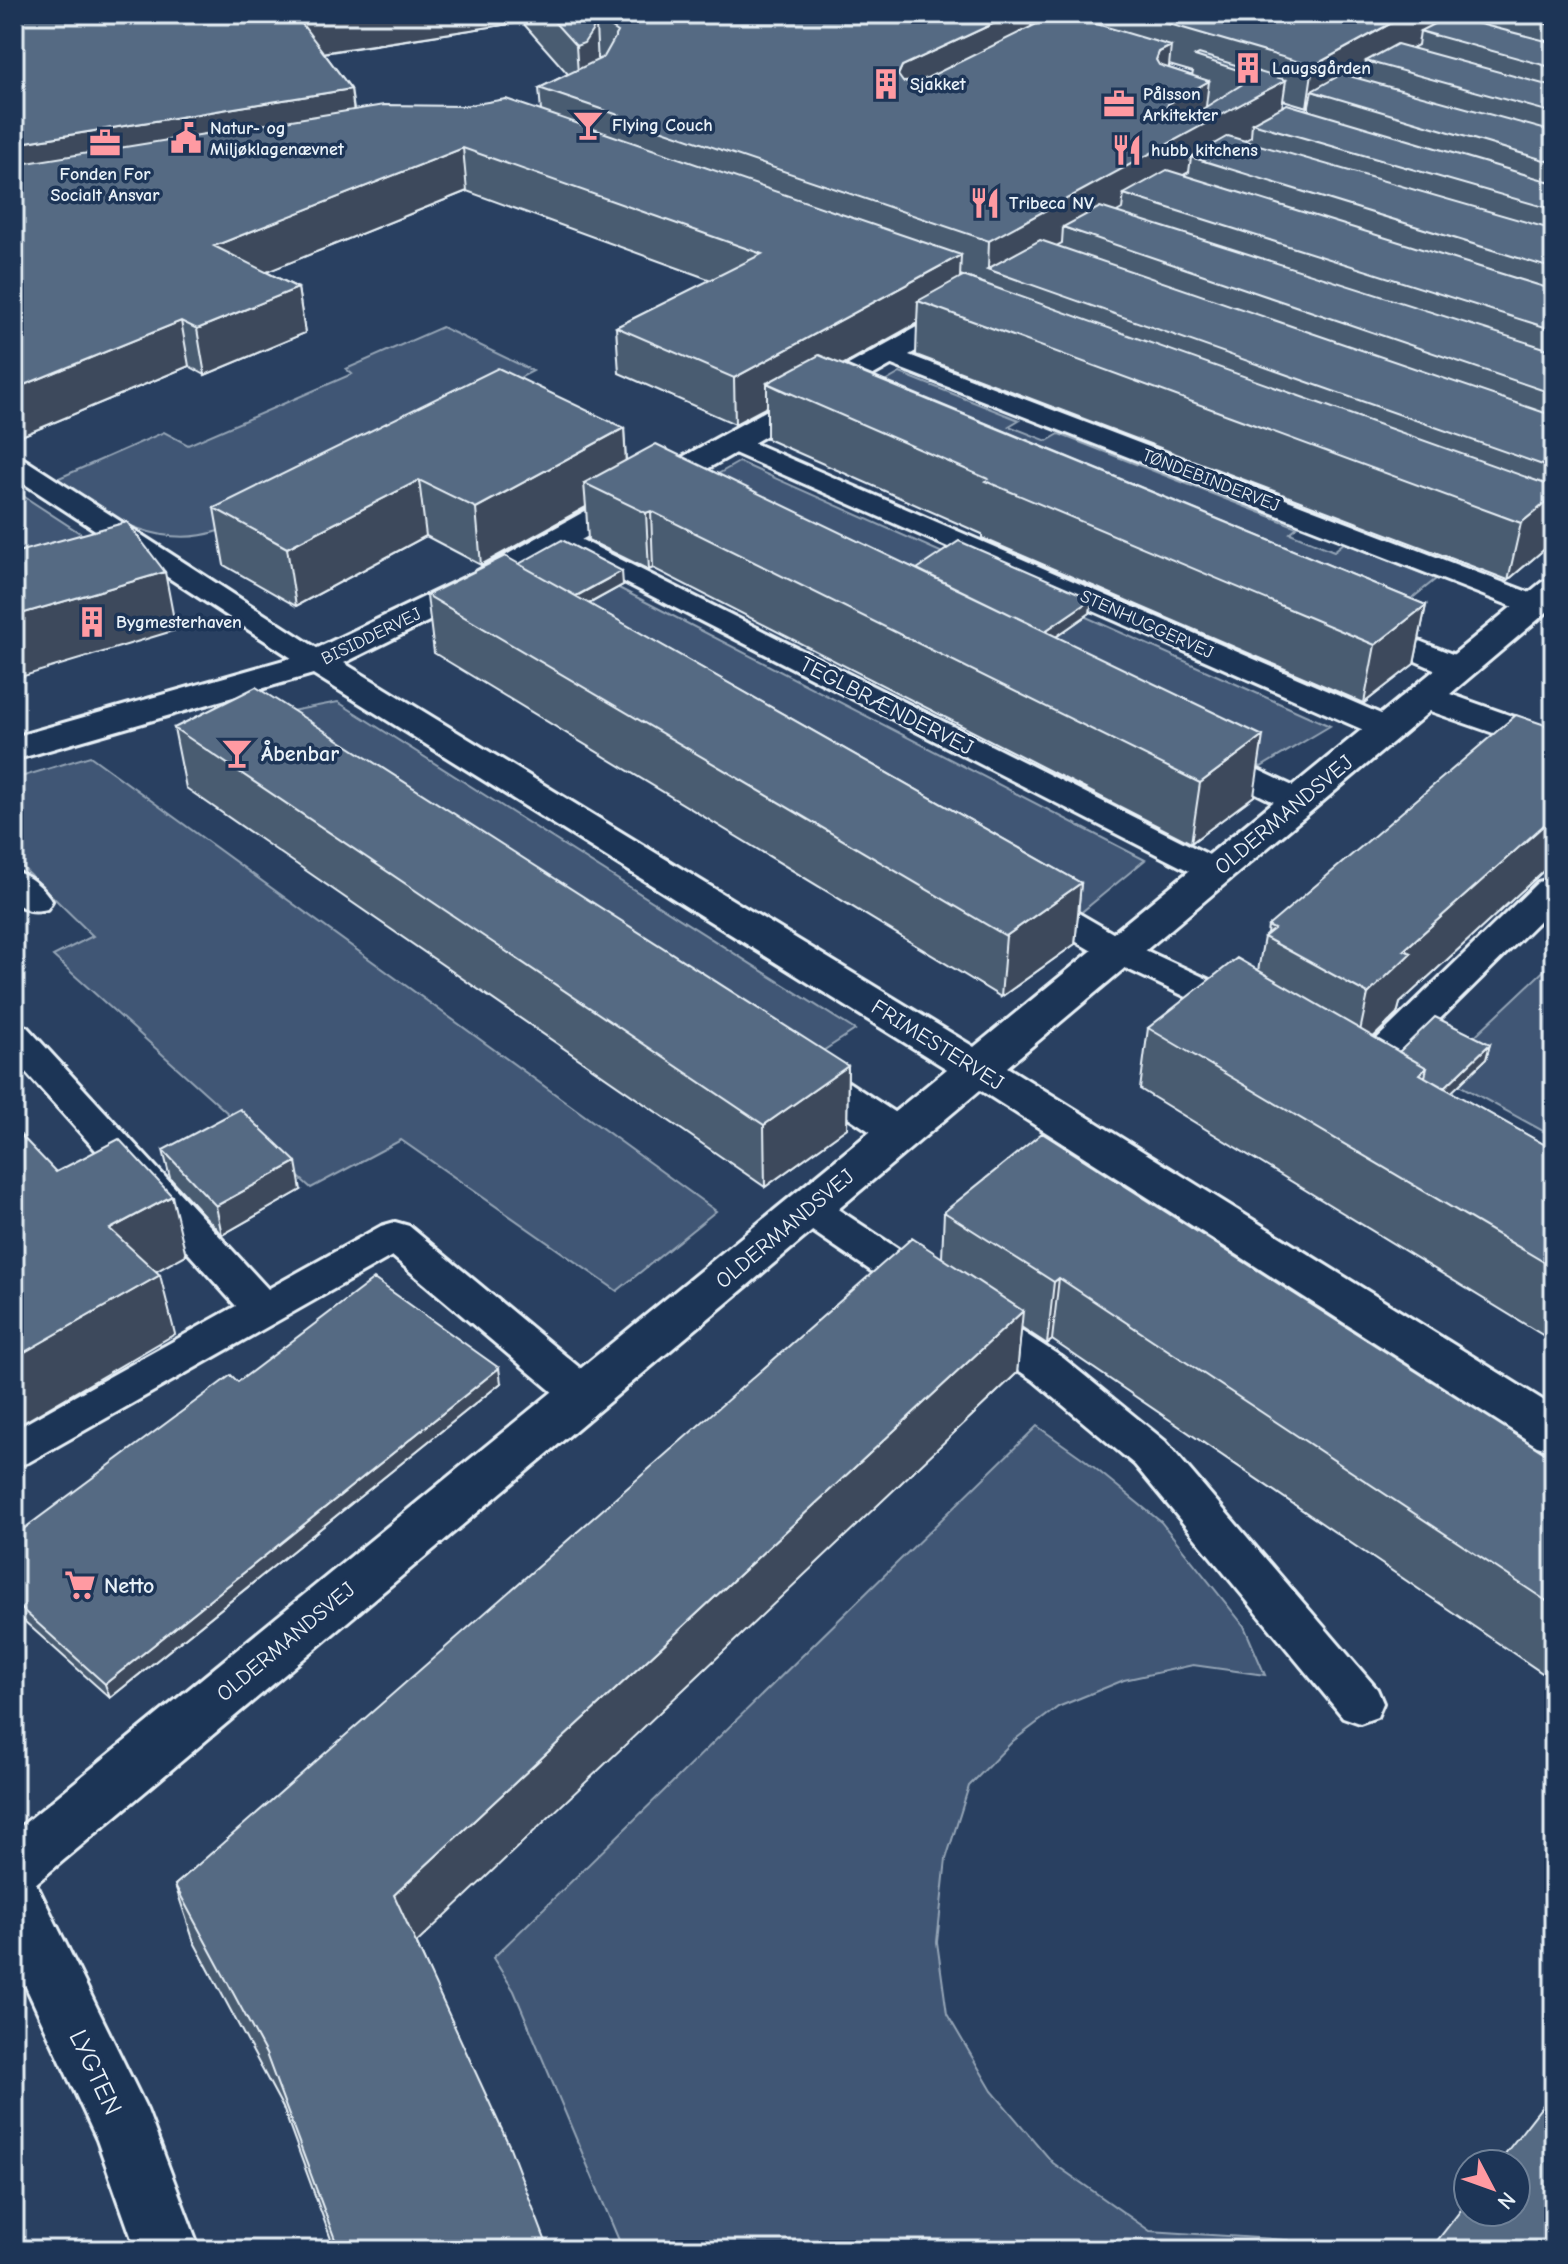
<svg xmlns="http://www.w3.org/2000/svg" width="1568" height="2264" font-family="'Comic Neue',sans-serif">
  <rect width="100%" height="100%" fill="#294061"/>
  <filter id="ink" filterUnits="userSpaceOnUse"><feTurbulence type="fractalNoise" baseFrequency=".0125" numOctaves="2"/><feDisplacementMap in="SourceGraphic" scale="16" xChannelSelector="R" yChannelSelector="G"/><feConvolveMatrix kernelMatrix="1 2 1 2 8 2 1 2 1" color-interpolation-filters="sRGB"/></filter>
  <g filter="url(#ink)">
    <!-- green -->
    <path fill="#415774" stroke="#94a4b6" stroke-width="2" d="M442 327 533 371 218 531C157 552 101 512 50 482L164 432 188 445 352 374 346 369Z
      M900 373 1019 420 1009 426 1047 441 1059 434 1297 527 1290 533 1334 551 1344 543 1436 579 1385 620 852 401Z
      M739 462 1330 726 1261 767 690 490Z
      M14 490 92 541 14 563Z
      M582 569 1145 860 1078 915 537 601Z
      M338 702 855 1030 812 1058 286 712Z
      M90 756 716 1211 617 1291 401 1140 311 1188 53 956 93 936 14 859V779Z
      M1554 961V1137L1459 1085 1485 1059 1463 1047Z
      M1037 1426 1085 1460 1161 1522 1244 1626 1265 1675 1193 1665 1124 1680 1058 1707 1013 1741 969 1786 946 1859 937 1942 947 2014 992 2091 1053 2163 1150 2231 1287 2240 1279 2250H623L514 1991 493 1958Z"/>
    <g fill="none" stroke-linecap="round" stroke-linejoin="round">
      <defs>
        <path id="service" d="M888 347 1546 599 1550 605 1546 611 1535 614 1524 611 879 360 875 355 879 350Z
          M733 434 1397 721 1402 728 1397 735 1386 737 1375 735 723 448 719 442 723 436Z
          M14 457 24 459 329 656 333 662 329 668 318 671 307 668 14 477Z
          M560 529 1227 864 1232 871 1227 878 1215 882 1203 878 550 544 546 538 550 532Z
          M1371 622 1470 661 1474 668 1470 675 1459 677 1448 675 1360 637 1356 631 1360 625Z
          M1209 747 1310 794 1314 801 1310 808 1298 811 1286 808 1198 764 1193 757 1198 750Z
          M14 871C30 876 43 887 52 901L47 909C33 912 25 911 14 901Z
          M1550 879 1554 880V906L1371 1087C1354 1092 1343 1089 1333 1074L1339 1065 1353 1062 1538 882Z
          M1032 890 1044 893 1130 943 1257 1002 1262 1010 1257 1018 1244 1022 1231 1018 1106 959 1020 909 1015 901 1020 893Z
          M14 1024 27 1027 268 1289 381 1226 395 1222 409 1226 598 1383 604 1394 598 1405 583 1410 568 1405 392 1256 29 1462 14 1467V1430L236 1306 14 1059Z
          M805 1058 818 1062 912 1124 918 1133 912 1142 899 1146 886 1142 792 1080 786 1071 792 1062Z
          M807 1194 821 1198 942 1278 948 1289 942 1300 928 1304 914 1300 793 1218 787 1208 793 1198Z
          M975 1306 989 1310 1063 1358 1165 1441 1377 1689 1383 1703 1377 1717 1360 1723 1343 1717 1135 1465 1033 1380 961 1332 955 1321 961 1310Z"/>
        <path id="minor" d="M968 301 978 304 983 310 978 316 496 588 344 663 974 1047 1542 582 1554 579V606L1450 694 1554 731V754L1430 711 1007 1067 1554 1407V1451L1537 1446 980 1090 34 1885 14 1893V1832L947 1069 313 674 14 760V737L305 654 472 574 958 304Z"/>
        <path id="tertiary" d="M14 1871 34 1879 147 2110 200 2250H136L97 2140 14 1961Z"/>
      </defs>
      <!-- service casing -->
      <use href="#service" stroke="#e8f1f8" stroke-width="6"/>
      <!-- minor casing -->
      <use href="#minor" stroke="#e8f1f8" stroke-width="6"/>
      <!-- tertiary casing -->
      <use href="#tertiary" stroke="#e8f1f8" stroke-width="6"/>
      <!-- service -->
      <use href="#service" fill="#1d3557" fill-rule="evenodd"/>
      <!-- minor -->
      <use href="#minor" fill="#1d3557" fill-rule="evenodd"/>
      <!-- tertiary -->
      <use href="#tertiary" fill="#1d3557" fill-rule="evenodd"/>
    </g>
    <!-- wall -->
    <path fill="#495b71" stroke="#e8f1f8" stroke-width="2" fill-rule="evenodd" d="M14 14H1554V524L1553 523 1547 547 1508 580 916 355 917 323 843 364 1426 605 1414 664 1364 703 982 538V534L767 439V406L735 424 619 373 616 327 711 280 467 191 266 272 298 288 305 333 205 375 189 366 19 437 14 434ZM522 22 568 74 539 88 541 111 354 110 351 89 324 53ZM1169 65 1193 72 1192 76 1169 68ZM1283 100 1307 107 1309 105V110L1282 107ZM960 275 986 284 960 278Z
      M624 428 626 460 917 569 1092 599 1090 613 1056 637 1254 796 1191 843 653 568 649 570 588 540 586 507 481 565 426 536 296 606 224 565 214 508Z
      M519 564 623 585 589 604 1081 883 1075 944 1001 997 434 653 427 595Z
      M174 728 848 1066 847 1128 765 1187 186 788Z
      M1554 728V865L1551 864 1400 1003 1397 1014 1373 1037 1399 1052 1490 1044 1486 1059 1451 1092 1554 1150V1342L1140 1089 1148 1028 1258 971 1264 937 1267 934 1268 926Z
      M163 1150 301 1190 222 1235 170 1178Z
      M944 1212 1554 1459V1681L1052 1340 1047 1344 1021 1327 1017 1373 416 1942 549 2250H335L283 2108 194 1942 175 1885 942 1258Z
      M238 1382 501 1383 110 1698 14 1612V1536Z"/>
    <!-- shaded-wall -->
    <path fill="#3c4a5c" stroke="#e8f1f8" stroke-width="2" d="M311 14H522V22L301 56 296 16Z
      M1014 14H1032L1030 45 901 107 898 75 902 66Z
      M1408 14H1469L1468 17 1435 36 1420 31 1418 45 1381 65 1366 61 1364 75 1327 96 1312 91 1309 105 1307 107 1313 66Z
      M596 25 598 65 579 87 576 46Z
      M1171 46 1167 86 1156 60 1159 52Z
      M1286 80 1280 121 1252 123 1251 137 1207 162 1191 157 1189 172 1140 199 1124 194 1122 209 1080 233 1063 227 1062 243 1004 275 988 269 989 241 1165 112 1168 104 1209 81 1204 123Z
      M351 89 356 130 14 188V144Z
      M463 148 467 191 222 290 214 246Z
      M961 255 959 300 918 301 917 323 790 394 767 383V407L735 424 734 378Z
      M298 288 305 333 205 375 197 329Z
      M181 321 189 366 19 437 14 415V389Z
      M624 428 627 484 584 483 586 507 481 565 476 508Z
      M419 480 426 536 296 606 287 548Z
      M1554 496V519L1547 547 1508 580 1521 523Z
      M651 511 653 568 649 570 646 513Z
      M622 571 623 585 572 613 571 599Z
      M165 572 176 630 14 679V616Z
      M1092 599 1090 613 1031 654 1032 640Z
      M1426 605 1414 664 1364 703 1375 645Z
      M1263 736 1254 796 1191 843 1200 783Z
      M1554 816V853L1551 864 1400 1003 1397 1014 1355 1055 1368 994 1404 950Z
      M1081 883 1075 944 1001 997 1006 936Z
      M1490 1044 1486 1059 1438 1105 1442 1090Z
      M848 1066 847 1128 765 1187 764 1125Z
      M296 1162 301 1190 222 1235 216 1206Z
      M172 1196 186 1255 126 1288 110 1229Z
      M160 1275 175 1334 14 1428V1358Z
      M1059 1278 1052 1340 1047 1344 1054 1282Z
      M1023 1311 1017 1373 407 1952 394 1895Z
      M499 1368 501 1383 110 1698 105 1684Z"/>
    <!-- building -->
    <path fill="#556a83" stroke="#e8f1f8" stroke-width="2" d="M14 14H311L296 16 351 89 14 144Z
      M547 14H1014L902 66 898 75 903 82 921 81 1057 14H1063L1171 46 1159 52 1156 60 1159 65 1209 81 1168 104 1165 112 1170 118H1188L1249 80 1244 72 1195 56 1199 54 1286 80 989 241 539 88 604 57 618 32 606 24 596 25 584 43 576 46Z
      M1135 14H1408L1313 66Z
      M1510 14H1554V26Z
      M1449 16 1554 43V68L1420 31Z
      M1397 44 1554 87V113L1366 61Z
      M1342 74 1554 132V163L1312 91Z
      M506 99 961 255 734 378 616 327 762 254 463 148 214 246 298 288 197 329 181 321 14 389V165L384 105 463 106Z
      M1287 104 1554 183V210L1252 123Z
      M1228 136 1554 230V269L1191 157Z
      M1167 170 1554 290V330L1124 194Z
      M1100 207 1554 351V394L1063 227Z
      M1040 240 1554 416V469L987 269Z
      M963 276 1554 487V496L1521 523 918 301Z
      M819 355 1426 605 1375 645 985 481 988 479 767 383Z
      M498 368 624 428 476 508 419 480 287 548 214 508Z
      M656 444 1263 736 1200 783 651 511 646 513 584 483Z
      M127 522 165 572 14 616V553Z
      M562 540 622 571 576 596 519 564Z
      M959 541 1092 599 1045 631 917 569Z
      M505 556 1081 883 1006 936 427 595Z
      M256 687 848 1066 764 1125 174 728Z
      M1516 715 1554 728V816L1404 950 1411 953 1368 994 1264 937 1274 929 1268 926Z
      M1237 958 1427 1068 1420 1074 1554 1150V1268L1148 1028Z
      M1435 1017 1490 1044 1444 1088 1425 1077 1427 1068 1399 1052Z
      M240 1109 296 1162 216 1206 163 1150Z
      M14 1128 56 1172 119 1139 172 1196 110 1229 160 1275 14 1358Z
      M1042 1133 1554 1459V1606L1059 1278 1054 1282 944 1212Z
      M912 1238 1023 1311 394 1895 509 2145 549 2250H339L266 2054 175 1885Z
      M374 1279 499 1368 105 1684 14 1602V1536L231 1375 238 1382Z
      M1554 2091V2250H1430L1468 2201V2212H1516V2164H1497Z"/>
  </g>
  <!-- icons -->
  <defs>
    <symbol id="building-bare" viewBox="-9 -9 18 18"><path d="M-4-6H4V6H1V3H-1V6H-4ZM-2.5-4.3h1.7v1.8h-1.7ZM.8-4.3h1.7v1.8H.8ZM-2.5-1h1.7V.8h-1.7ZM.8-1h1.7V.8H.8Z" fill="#ff9aa2" stroke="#1d3557" stroke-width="2.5" paint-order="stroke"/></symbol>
    <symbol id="office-bare" viewBox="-9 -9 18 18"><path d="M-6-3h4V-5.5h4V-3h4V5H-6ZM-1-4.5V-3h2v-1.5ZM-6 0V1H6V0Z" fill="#ff9aa2" stroke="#1d3557" stroke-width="2.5" paint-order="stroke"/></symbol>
    <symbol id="bar-bare" viewBox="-9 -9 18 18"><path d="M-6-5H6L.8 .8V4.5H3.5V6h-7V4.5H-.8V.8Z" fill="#ff9aa2" stroke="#1d3557" stroke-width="2.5" paint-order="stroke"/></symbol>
    <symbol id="civic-bare" viewBox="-9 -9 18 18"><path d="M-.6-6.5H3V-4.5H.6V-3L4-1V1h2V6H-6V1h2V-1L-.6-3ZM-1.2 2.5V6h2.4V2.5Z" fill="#ff9aa2" stroke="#1d3557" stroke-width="2.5" paint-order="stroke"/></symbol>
    <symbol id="restaurant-bare" viewBox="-9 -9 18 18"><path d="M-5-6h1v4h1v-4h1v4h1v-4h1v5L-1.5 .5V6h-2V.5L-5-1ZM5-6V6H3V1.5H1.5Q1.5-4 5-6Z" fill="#ff9aa2" stroke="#1d3557" stroke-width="2.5" paint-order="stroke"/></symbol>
    <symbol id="supermarket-bare" viewBox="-9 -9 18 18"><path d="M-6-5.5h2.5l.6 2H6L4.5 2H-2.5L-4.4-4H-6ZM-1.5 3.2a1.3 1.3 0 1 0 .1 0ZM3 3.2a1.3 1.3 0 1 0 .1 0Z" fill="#ff9aa2" stroke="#1d3557" stroke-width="2.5" paint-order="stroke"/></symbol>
  </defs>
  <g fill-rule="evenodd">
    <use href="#building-bare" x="1226" y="46" width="44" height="44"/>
    <use href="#building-bare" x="864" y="62" width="44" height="44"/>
    <use href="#office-bare" x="1097" y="82" width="44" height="44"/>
    <use href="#bar-bare" x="566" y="103" width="44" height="44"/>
    <use href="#civic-bare" x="164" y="116" width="44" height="44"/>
    <use href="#office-bare" x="83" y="121" width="44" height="44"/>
    <use href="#restaurant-bare" x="1105" y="128" width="44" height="44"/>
    <use href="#restaurant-bare" x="963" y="181" width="44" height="44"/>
    <use href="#building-bare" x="70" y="600" width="44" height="44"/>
    <use href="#bar-bare" x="215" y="731" width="44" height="44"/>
    <use href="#supermarket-bare" x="58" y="1563" width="44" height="44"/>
  </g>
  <g text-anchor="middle" stroke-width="7" stroke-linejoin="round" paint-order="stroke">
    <!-- far-poi labels -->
    <g font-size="18" font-weight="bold" fill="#e8f1f8" stroke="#1d3557" text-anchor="start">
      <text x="1272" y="74">Laugsgården</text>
      <text x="910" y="90">Sjakket</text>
      <text x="1143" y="100">Pålsson<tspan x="1143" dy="21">Arkitekter</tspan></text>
      <text x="612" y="131">Flying Couch</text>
      <text x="210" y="134">Natur- og<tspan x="210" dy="21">Miljøklagenævnet</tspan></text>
      <text x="1151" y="156">hubb kitchens</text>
      <text x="105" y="180" text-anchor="middle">Fonden For<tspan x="105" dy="21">Socialt Ansvar</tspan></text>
      <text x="1009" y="209">Tribeca NV</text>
      <text x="116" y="628">Bygmesterhaven</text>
    </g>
    <!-- far-street labels -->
    <g font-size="18" fill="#e8f1f8" stroke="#1d3557">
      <text transform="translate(1211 480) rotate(21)" y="6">TØNDEBINDERVEJ</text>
      <text transform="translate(1147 624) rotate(24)" y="6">STENHUGGERVEJ</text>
      <text transform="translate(371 636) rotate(-26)" y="6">BISIDDERVEJ</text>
    </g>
    <!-- street labels -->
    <g font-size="22" fill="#e8f1f8" stroke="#1d3557">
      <text transform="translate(887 705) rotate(27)" y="8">TEGLBRÆNDERVEJ</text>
      <text transform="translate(1283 814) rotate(-40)" y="8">OLDERMANDSVEJ</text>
      <text transform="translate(938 1044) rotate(32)" y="8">FRIMESTERVEJ</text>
      <text transform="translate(784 1228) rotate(-40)" y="8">OLDERMANDSVEJ</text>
      <text transform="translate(285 1641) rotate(-40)" y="8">OLDERMANDSVEJ</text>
    </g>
    <!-- poi labels -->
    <g font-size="22" font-weight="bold" fill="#e8f1f8" stroke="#1d3557" text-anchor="start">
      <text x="261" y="761">Åbenbar</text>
      <text x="104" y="1593">Netto</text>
    </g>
    <!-- near-street labels -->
    <g font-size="26" fill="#e8f1f8" stroke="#1d3557">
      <text transform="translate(96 2072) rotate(65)" y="9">LYGTEN</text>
    </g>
  </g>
  <!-- margin -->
  <rect width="1568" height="2264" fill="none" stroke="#1d3557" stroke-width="48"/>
  <rect x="24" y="24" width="1520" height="2216" fill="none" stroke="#e8f1f8" stroke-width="3" filter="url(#ink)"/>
  <!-- north arrow -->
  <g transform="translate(1492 2188) rotate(131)"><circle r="38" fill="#1d3557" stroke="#6e8097" stroke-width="2"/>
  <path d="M0-6L14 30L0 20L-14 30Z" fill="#ff9aa2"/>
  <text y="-12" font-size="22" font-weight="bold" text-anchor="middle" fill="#e8f1f8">N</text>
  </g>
</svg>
